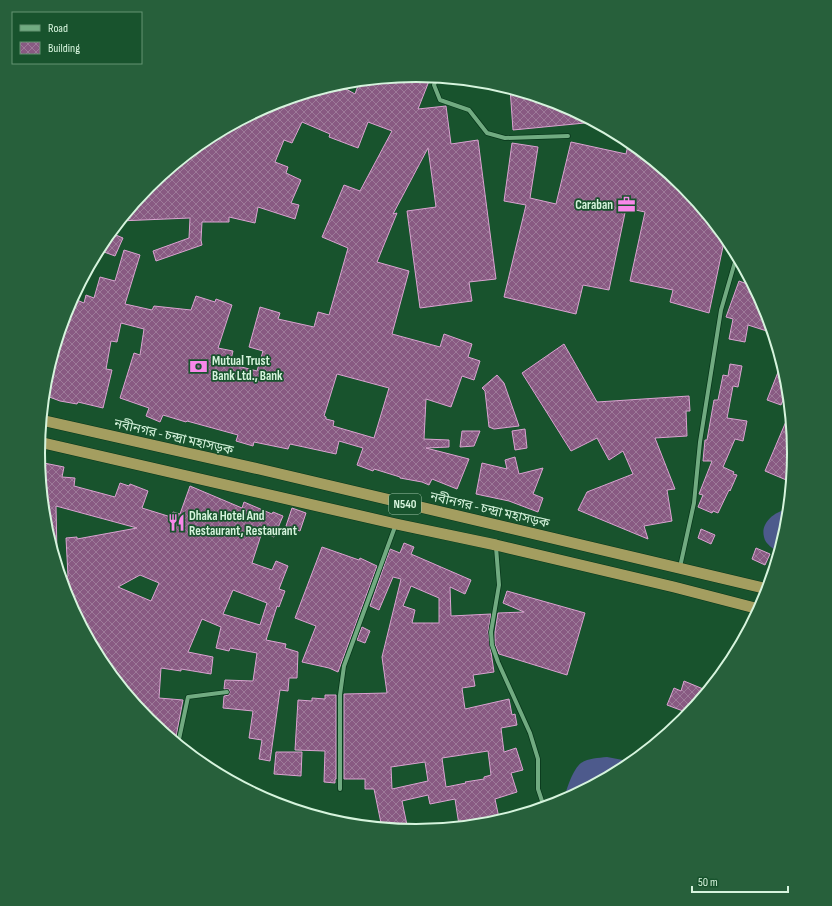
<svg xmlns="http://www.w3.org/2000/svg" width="832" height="906" font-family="'Sofia Sans Condensed','Noto Sans Bengali',sans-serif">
  <defs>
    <pattern id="building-cross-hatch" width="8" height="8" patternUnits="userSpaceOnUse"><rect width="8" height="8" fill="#885a82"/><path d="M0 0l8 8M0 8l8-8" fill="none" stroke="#9d7a99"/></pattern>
  </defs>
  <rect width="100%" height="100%" fill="#18532d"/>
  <!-- water -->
  <path fill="#4d5a8c" d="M788 509 787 527 779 553C774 549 765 544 764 537 760 522 776 511 788 509Z
    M607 757 628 761 632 763 626 767 564 800C566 790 573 769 581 763 589 758 598 758 607 757Z"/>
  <!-- building -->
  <path fill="url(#building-cross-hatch)" stroke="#daa4d1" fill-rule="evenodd" d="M416 75 431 76 418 109 446 106 451 144 478 140 496 279 469 282 472 301 420 308 407 211 436 207 428 148 393 214 397 213 377 262 409 271 392 334 440 347 444 334 472 344 468 357 480 361 474 380 462 376 451 407 426 399 424 439 449 440V447L426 448 469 459 457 489 432 479 429 485 422 482 400 478V477L374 469 373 471 357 465 363 448 339 441 336 454 290 444 288 449 254 442 253 446 236 441 238 435 187 421 186 422 163 415 160 422 146 416 149 408 120 398 134 353 140 355 144 329 121 323 117 342 111 341 106 369 112 370 103 408 78 402 77 404 60 401 44 395 45 379 67 308 72 298 84 303 86 295 94 298 100 277 115 281 124 250 140 255 125 304 152 310 154 306 191 310 196 296 215 302 216 299 232 305 218 348 233 351 230 364 257 371 263 351 249 347 260 307 280 313 278 319 314 327 318 312 329 315 348 248 322 237 344 185 360 191 392 131 368 122 358 148 329 137 330 134 302 122 292 143 284 140 275 162 288 167 286 173 301 180 291 203 299 205 295 219 258 207 255 223 229 217V222H202L201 240 202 245 156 261 153 251 189 238 190 218 119 221 149 185 206 139 272 104 337 84 355 94 360 80ZM337 374 389 388 374 438 333 426 334 421 326 419V417L324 416Z
    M510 88 561 104 595 122 513 130Z
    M571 142 626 154 628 145 637 148 683 186 725 237 709 313 670 302 673 290 630 281 645 212 626 208 609 290 583 285 576 314 504 297 526 205 504 201 512 143 538 147 530 198 556 204Z
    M111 233 123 238 115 256 104 252Z
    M739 281 753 286 765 309 773 333 748 325 745 342 729 339 733 319 726 317Z
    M564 344 597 402 689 396 690 411H686L687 436 655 438 675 489 667 490 672 521 644 526 648 539 578 510 587 492 633 474 623 451 609 460 597 438 571 451 522 373Z
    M782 362 787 379 788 389 781 405 767 400Z
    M730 364 742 366 738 387 733 386 727 418 747 421 743 441 735 439 723 467 734 472 733 474 737 475 730 491 729 490 718 513 713 511 712 513 698 507 703 495 699 494 712 461H703L705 440H707L714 400H718L723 375 728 376Z
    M497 375 504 383 519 426 494 429 489 427 485 391 482 388Z
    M790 412 794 453 791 482 765 471Z
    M525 429 527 448 515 450 512 431Z
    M462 431H480L474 446 460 447Z
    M515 457 519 474 543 468 533 494 543 498 538 512 509 501 476 494 482 463 507 469 505 460Z
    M44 463 64 467 62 477 75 478 74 486 115 497 120 483 129 486 130 484 148 491 142 508 171 517 173 512 180 514 190 486 242 508 244 502 272 514 273 512 283 516 274 537 262 532 252 563 272 570 276 561 288 566 279 589 285 591 279 607 277 606 266 640 286 644 285 648 298 652 297 678H289L288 691 280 690 270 761 259 759 262 740 249 738 253 711 223 708 224 696 229 695 230 692 229 689H224L225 680 253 681 257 653 230 648 229 651 216 648 221 627 202 619 188 652 213 657 211 674 181 669V671L161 668 159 698 183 700 175 742 149 720 102 663 67 597 63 587 69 584 66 577 68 576 66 538 77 537V539L137 528 56 506 57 555H54L46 530V491L42 490 41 480ZM140 575 159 583 151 601 118 587ZM233 590 267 603 260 625 223 614Z
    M292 508 306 513 300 531 286 526Z
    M701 529 715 535 711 544 698 538Z
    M404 543 414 547 411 554 471 580 465 594 450 587 451 616 491 614 488 632 494 672 473 675 475 686 462 688 465 709 509 699 512 715 515 714 517 725 501 728 504 752 516 748 523 770 511 773 517 792 495 799 499 818 459 825 455 799 430 804 428 795 402 801 408 830 382 828 374 789H365V779H344V694L387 693 382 657 401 579 393 577 379 610 370 606 390 549 400 553ZM411 586 439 598V623H412L415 610 403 606ZM488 751 491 775 484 777V779L465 782 466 783 446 787 442 758ZM425 762 428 781 392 789 391 767Z
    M322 547 359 560 360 558 377 566 338 672 329 668 302 662 316 626 295 618Z
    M756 548 770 554 765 565 752 559Z
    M507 591 585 613 567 675 499 654 495 644V632L498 613 524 612 503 603Z
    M362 627 370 631 365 643 357 640Z
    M684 681 708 691 689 713 684 710 683 711 667 705 674 688 681 691Z
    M325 695H336V779H335V783L324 782 325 751 295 750 298 700 312 701V698L325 699Z
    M276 752H302L301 776 274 774Z"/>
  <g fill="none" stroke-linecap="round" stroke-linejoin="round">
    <defs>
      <path id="minor" d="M437 77 434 85 440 100 469 110 487 133 505 138 568 136
        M496 547 499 585 491 632 492 645 498 662 530 733 538 759V789L544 807
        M680 567 694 503 700 442 721 310 737 255
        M178 744 188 697 227 692
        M340 789V695L344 666 396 524"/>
      <path id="trunk" d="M41 420 259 469 768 589
        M39 442 396 524 496 545 674 587 759 609"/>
    </defs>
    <!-- minor casing -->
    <use href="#minor" stroke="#07361a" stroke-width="5.5"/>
    <!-- trunk casing -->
    <use href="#trunk" stroke="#07361a" stroke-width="12"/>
    <!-- minor -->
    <use href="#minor" stroke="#71ab81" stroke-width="4"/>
    <!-- trunk -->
    <use href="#trunk" stroke="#a49e60" stroke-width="11"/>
  </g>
  <!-- icons -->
  <defs>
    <symbol id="office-bare" viewBox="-9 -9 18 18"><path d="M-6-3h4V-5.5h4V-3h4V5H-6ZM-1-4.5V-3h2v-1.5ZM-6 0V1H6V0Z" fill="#f888ea" stroke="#18532d" stroke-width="2.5" paint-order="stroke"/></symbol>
    <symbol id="bank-bare" viewBox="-9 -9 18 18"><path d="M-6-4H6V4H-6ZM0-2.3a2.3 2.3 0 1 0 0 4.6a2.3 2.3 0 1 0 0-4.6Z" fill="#f888ea" stroke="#18532d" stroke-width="2.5" paint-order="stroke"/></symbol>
    <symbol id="restaurant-bare" viewBox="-9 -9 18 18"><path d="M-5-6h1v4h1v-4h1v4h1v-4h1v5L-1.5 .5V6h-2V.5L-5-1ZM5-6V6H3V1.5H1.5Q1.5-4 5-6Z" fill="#f888ea" stroke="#18532d" stroke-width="2.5" paint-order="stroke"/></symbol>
  </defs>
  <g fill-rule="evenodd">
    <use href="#office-bare" x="614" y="192" width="25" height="25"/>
    <use href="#bank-bare" x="186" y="354" width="25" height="25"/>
    <use href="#restaurant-bare" x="164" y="510" width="25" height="25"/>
  </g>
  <g text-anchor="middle" stroke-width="3.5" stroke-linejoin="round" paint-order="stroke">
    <!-- shield labels -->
    <rect fill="#18532d" stroke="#9dc4a8" stroke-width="1" x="389" y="494" width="32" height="20" rx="3"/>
    <g font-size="12" font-weight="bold" fill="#d6f4dd">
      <text x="405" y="508">N540</text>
    </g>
    <!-- poi labels -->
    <g font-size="13" font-weight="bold" fill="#d6f4dd" stroke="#18532d" text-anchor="start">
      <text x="613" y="209" text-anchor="end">Caraban</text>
      <text x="212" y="365">Mutual Trust<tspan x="212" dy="15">Bank Ltd., Bank</tspan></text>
      <text x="189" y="520">Dhaka Hotel And<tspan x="189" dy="15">Restaurant, Restaurant</tspan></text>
    </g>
    <!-- street labels -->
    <g font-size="13" fill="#d6f4dd" stroke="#18532d">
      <text transform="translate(174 436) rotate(13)" y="5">নবীনগর - চন্দ্রা মহাসড়ক</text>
      <text transform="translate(490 509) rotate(13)" y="5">নবীনগর - চন্দ্রা মহাসড়ক</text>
    </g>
  </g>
  <!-- crop -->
  <path d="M0 0H832V906H0ZM45 453a371 371 0 1 1 742 0a371 371 0 1 1-742 0Z" fill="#27603b" fill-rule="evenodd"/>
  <path fill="none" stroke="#d6f4dd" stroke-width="2" d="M45 453a371 371 0 1 1 742 0a371 371 0 1 1-742 0Z"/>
  <!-- legend -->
  <rect x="12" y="12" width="130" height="52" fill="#18532d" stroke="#649373"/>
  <rect x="20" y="25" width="20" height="6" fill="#71ab81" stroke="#649373"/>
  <text x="48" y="32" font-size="12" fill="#d6f4dd">Road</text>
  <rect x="20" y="42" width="20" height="12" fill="url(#building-cross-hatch)" stroke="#649373"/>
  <text x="48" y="52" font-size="12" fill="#d6f4dd">Building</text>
  <!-- scale -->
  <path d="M692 886v6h96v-6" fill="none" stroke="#d6f4dd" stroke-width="2"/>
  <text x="698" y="886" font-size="12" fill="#d6f4dd" stroke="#18532d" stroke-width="3" paint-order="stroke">50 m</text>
</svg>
